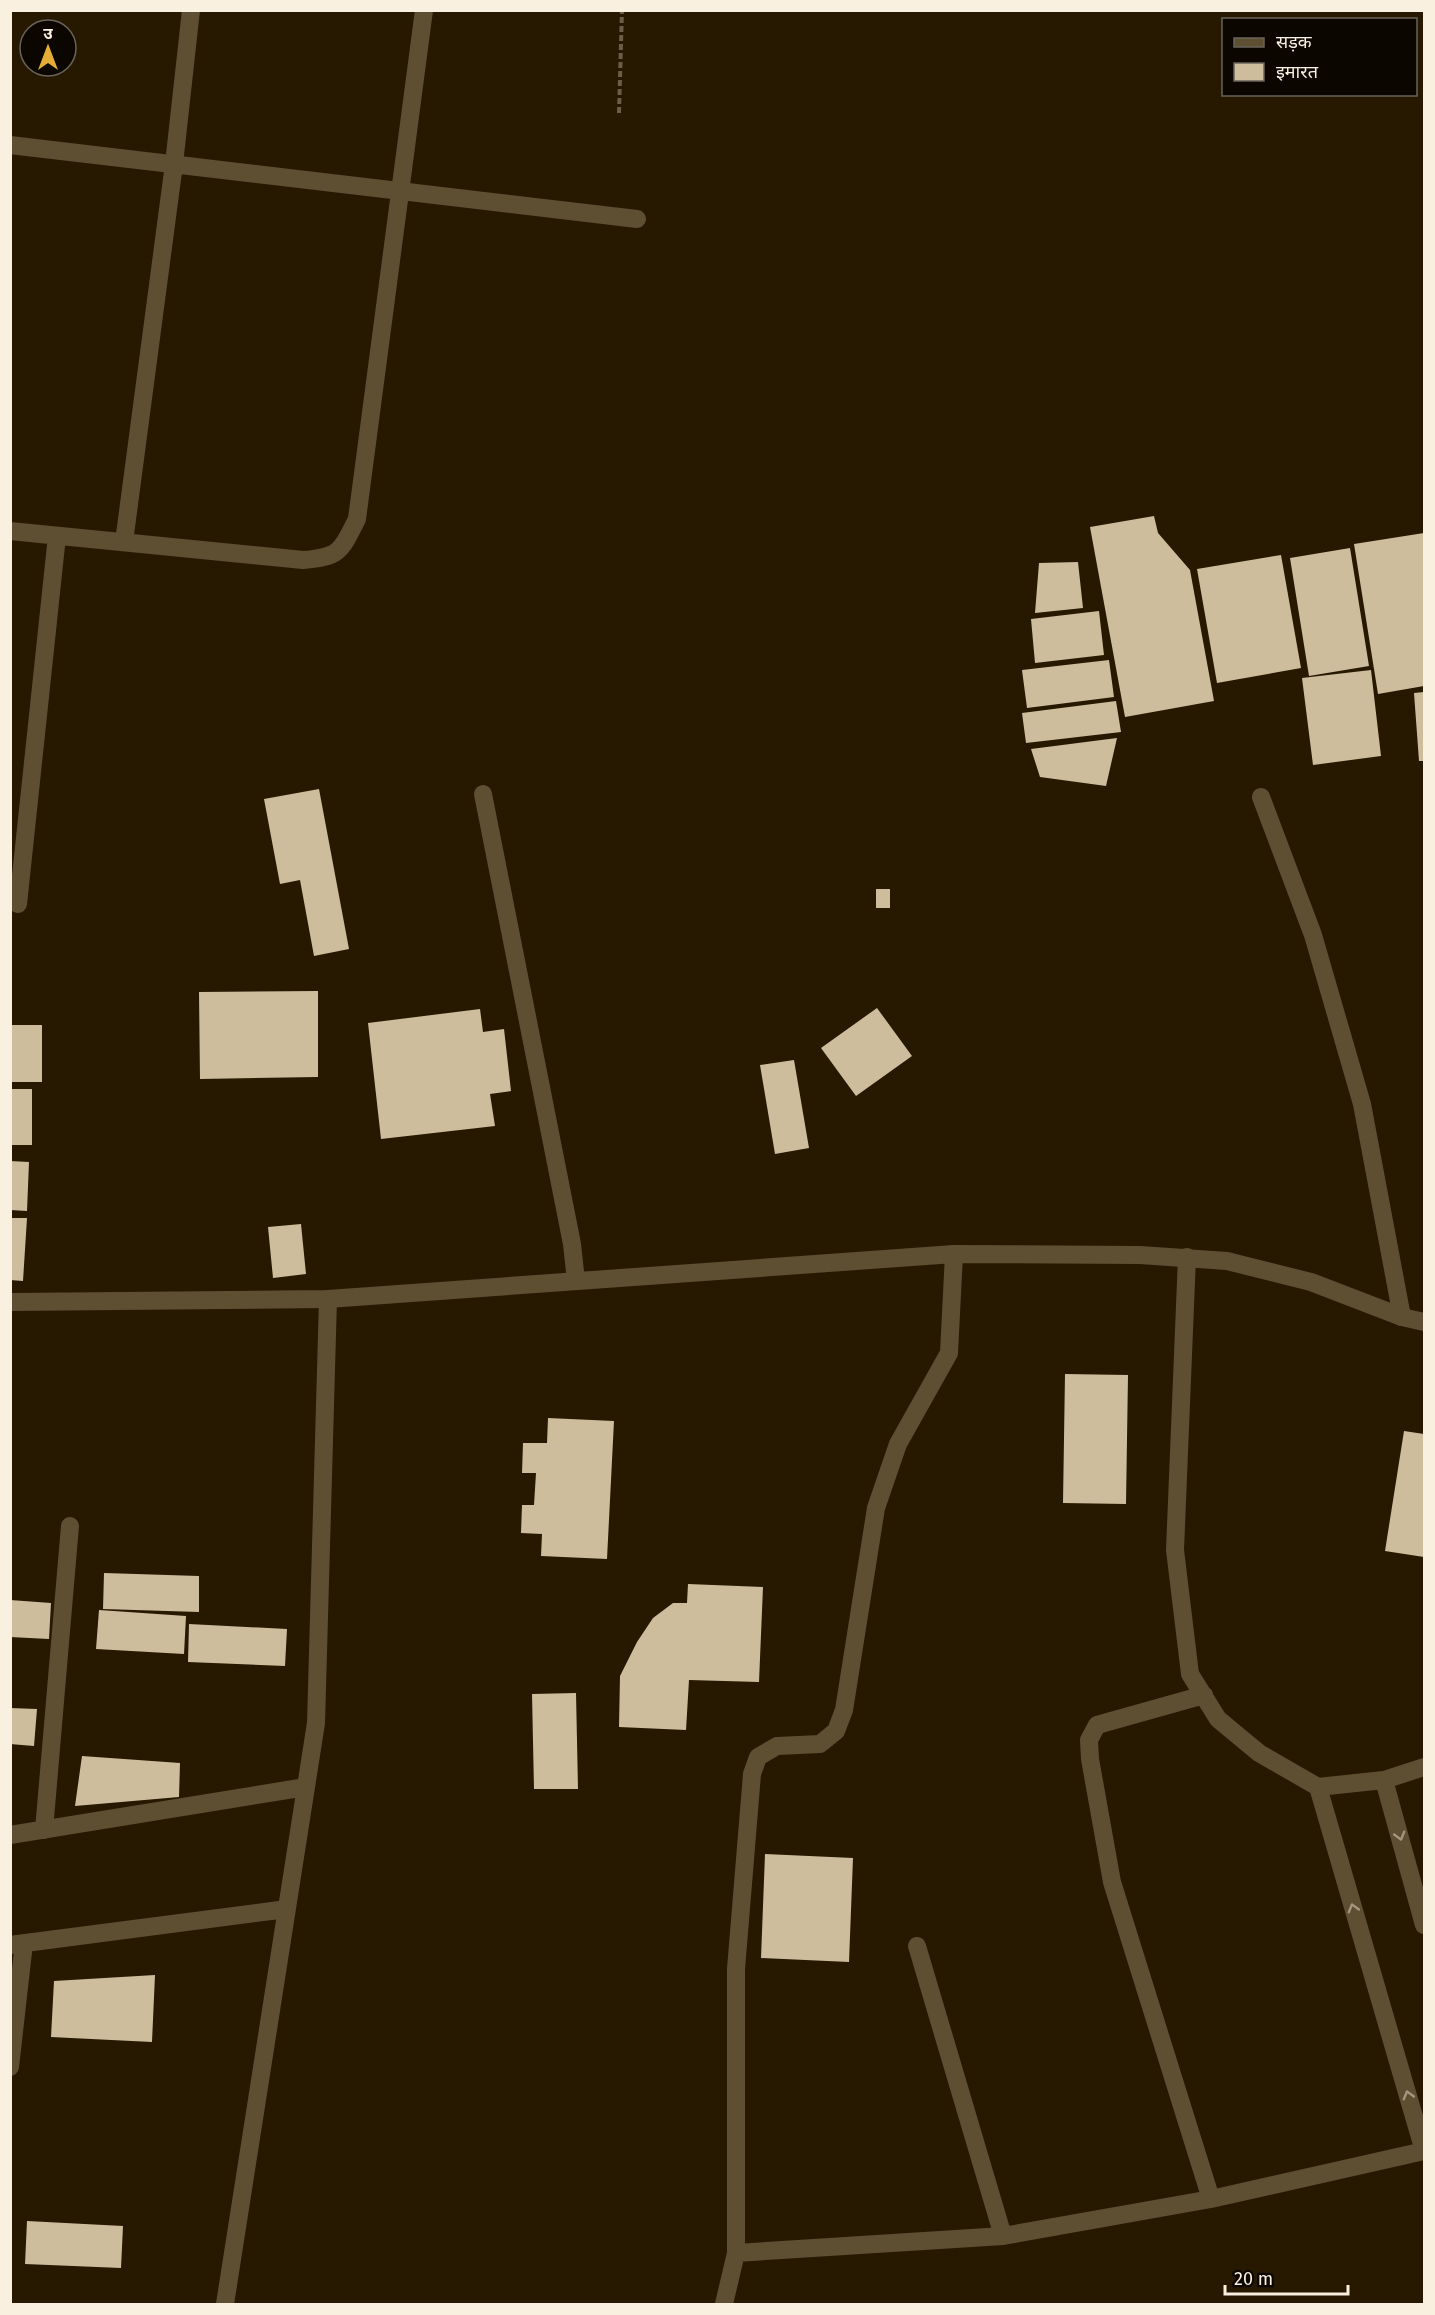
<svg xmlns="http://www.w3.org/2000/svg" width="1435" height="2315" font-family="'Fira Sans','Noto Sans Devanagari',sans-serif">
  <rect width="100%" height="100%" fill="#271900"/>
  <!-- building -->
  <path fill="#cebd9d" d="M1154 516 1158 533 1190 570 1214 701 1125 717 1090 527Z
    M1424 533V686L1378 694 1354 544Z
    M1350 548 1369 666 1309 676 1290 558Z
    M1281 555 1301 668 1217 683 1197 569Z
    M1078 562 1083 608 1035 613 1039 563Z
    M1099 611 1104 655 1035 663 1031 619Z
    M1109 660 1114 697 1027 708 1022 670Z
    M1371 670 1381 756 1313 765 1302 678Z
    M1424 692V761H1419L1414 693Z
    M1116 701 1121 732 1026 743 1022 713Z
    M1117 738 1106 786 1040 777 1031 749Z
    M319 789 349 949 314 956 300 880 280 884 264 799Z
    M876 889H890V908H876Z
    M318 991V1077L200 1079 199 992Z
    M877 1008 912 1056 856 1096 821 1048Z
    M480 1009 483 1032 504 1029 511 1091 490 1094 495 1126 381 1139 368 1023Z
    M10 1025H42V1082H10Z
    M794 1060 809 1148 775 1154 760 1065Z
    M10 1089H32V1145H10Z
    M10 1161 29 1162 27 1211 10 1210Z
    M10 1218H27L23 1281 10 1280Z
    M301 1224 306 1274 273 1278 268 1227Z
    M1065 1374 1128 1375 1126 1504 1063 1503Z
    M548 1418 614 1421 607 1559 541 1556 542 1534 521 1533 522 1505H534L536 1473H522L523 1443H547Z
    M1404 1431 1424 1434V1557L1385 1551Z
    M104 1573 199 1576V1612L103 1609Z
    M688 1584 763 1587 759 1682 689 1680 686 1730 619 1727 620 1676 637 1642 653 1618 673 1603H687Z
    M10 1600 51 1603 49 1639 10 1637Z
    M99 1610 186 1616 184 1654 96 1649Z
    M189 1624 287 1629 285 1666 188 1662Z
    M576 1693 578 1789H534L532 1694Z
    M10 1708 37 1709 34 1746 10 1744Z
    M82 1756 180 1763 179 1797 75 1806Z
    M765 1854 853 1858 849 1962 761 1958Z
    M155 1975 152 2042 51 2037 54 1981Z
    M27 2221 123 2226 121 2268 25 2264Z"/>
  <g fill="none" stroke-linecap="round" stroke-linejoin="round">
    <!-- path -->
    <path stroke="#6a5e48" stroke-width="4" stroke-dasharray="6 3" stroke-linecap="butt" d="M619 113 622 10"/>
    <!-- minor -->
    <path stroke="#5e4f33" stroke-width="18" d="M10 145 637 219
      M10 531 303 560C340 557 341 551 357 519L424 10
      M124 542 174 164 191 10
      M483 794 572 1244 576 1281
      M1261 797 1313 935 1362 1104 1402 1317
      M18 904 57 536
      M1187 1257 1175 1550 1190 1674 1218 1719 1259 1753 1318 1787 1384 1780 1424 1767
      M1384 1780 1424 1925
      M1318 1787 1424 2151
      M44 1830 70 1526
      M10 1835 306 1787
      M10 1945 287 1909
      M917 1946 1003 2236
      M10 2067 24 1943
      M1211 2199 1424 2151
      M736 2253V1969L752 1774 758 1757 777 1746 820 1744 836 1731 844 1710 876 1508 898 1444 949 1353 954 1254
      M225 2304 316 1723 328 1299
      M724 2304 736 2253 1003 2236 1211 2199 1112 1882 1090 1759 1089 1740 1097 1725 1204 1695"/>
    <!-- secondary -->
    <path stroke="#5e4f33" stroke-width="18" d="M10 1302 328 1299 954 1254 1140 1255 1227 1261 1311 1282 1402 1317 1424 1322"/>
  </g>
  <!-- one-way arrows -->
  <defs><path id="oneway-chevron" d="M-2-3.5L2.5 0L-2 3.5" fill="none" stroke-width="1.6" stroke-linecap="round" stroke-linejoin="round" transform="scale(1.5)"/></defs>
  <g stroke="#a49781">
    <use href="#oneway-chevron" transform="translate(1400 1836) rotate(74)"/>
    <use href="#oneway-chevron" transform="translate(1353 1908) rotate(-106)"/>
    <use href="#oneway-chevron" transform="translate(1408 2095) rotate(-106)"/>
  </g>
  <!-- border -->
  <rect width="1435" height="2315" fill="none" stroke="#f9f0e0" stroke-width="24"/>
  <!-- legend -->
  <rect x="1222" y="18" width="195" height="78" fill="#0b0600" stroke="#6a645a" stroke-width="1.5"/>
  <rect x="1234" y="38" width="30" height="9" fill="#5e4f33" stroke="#6a645a" stroke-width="1.5"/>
  <text x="1276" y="48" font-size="18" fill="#f9f0e0">सड़क</text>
  <rect x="1234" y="63" width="30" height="18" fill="#cebd9d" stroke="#6a645a" stroke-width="1.5"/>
  <text x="1276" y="78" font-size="18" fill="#f9f0e0">इमारत</text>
  <!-- north arrow -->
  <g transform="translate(48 48)"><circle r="28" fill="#0b0600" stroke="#6a645a" stroke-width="1.5"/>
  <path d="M0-4.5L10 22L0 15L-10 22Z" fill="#e5ad35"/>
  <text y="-9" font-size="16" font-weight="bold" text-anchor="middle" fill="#f9f0e0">उ</text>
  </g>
  <!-- scale -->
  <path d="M1225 2285v9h123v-9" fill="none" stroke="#f9f0e0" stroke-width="3"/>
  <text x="1234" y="2285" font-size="18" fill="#f9f0e0" stroke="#0b0600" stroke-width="4.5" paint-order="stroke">20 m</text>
</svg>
